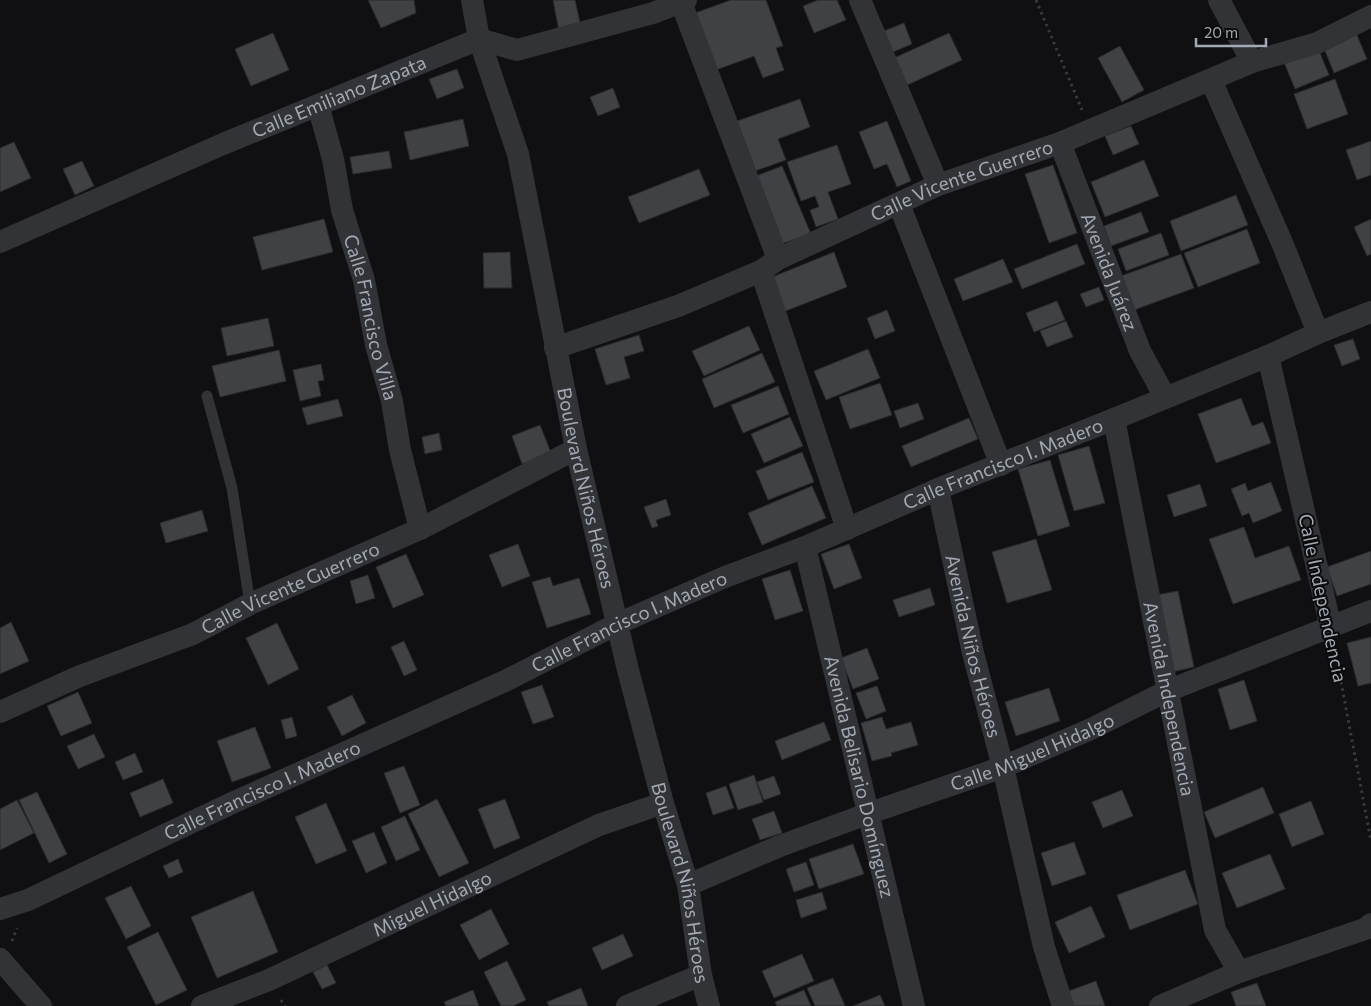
<svg xmlns="http://www.w3.org/2000/svg" width="1371" height="1006" font-family="Commissioner,sans-serif">
  <rect width="100%" height="100%" fill="#101012"/>
  <!-- building -->
  <path fill="#3f4145" stroke="#2a2b2e" d="M368 0H414L416 13 381 28Z
    M553 0H575L581 27 559 31Z
    M731 0H766L783 46 776 48 784 70 763 78 754 56 716 70 695 13Z
    M818 0H837L846 20 814 33 803 6Z
    M904 23 912 44 888 54 879 33Z
    M273 33 289 70 251 86 235 49Z
    M949 33 962 60 905 86 892 59Z
    M1356 33 1367 59 1334 73 1323 46Z
    M1120 46 1144 90 1122 102 1098 58Z
    M1318 48 1329 75 1295 89 1284 62Z
    M457 69 464 88 437 99 429 79Z
    M1335 79 1348 114 1307 129 1294 94Z
    M613 88 620 107 598 116 590 97Z
    M800 99 810 127 778 139 786 160 755 171 737 121Z
    M463 119 469 146 410 160 404 132Z
    M887 121 911 181 897 187 887 164 874 169 859 132Z
    M1131 126 1139 144 1113 155 1105 136Z
    M1371 141V175L1357 180 1346 150Z
    M14 142 31 178 0 192V148Z
    M837 145 851 184 828 192 838 219 816 227 810 210 819 207 815 196 801 201 787 162Z
    M389 151 392 168 353 174 350 157Z
    M1144 160 1159 196 1105 217 1091 182Z
    M82 161 94 186 75 195 63 169Z
    M1053 165 1077 233 1049 243 1025 174Z
    M782 166 811 234 781 244 756 176Z
    M699 169 710 195 639 223 628 197Z
    M1236 195 1248 225 1181 251 1170 221Z
    M1141 212 1149 232 1111 246 1104 226Z
    M324 219 333 252 262 270 253 237Z
    M1371 219V254L1367 256 1354 227Z
    M1247 229 1260 263 1198 287 1184 253Z
    M1161 233 1169 255 1126 271 1118 249Z
    M1077 244 1085 264 1022 289 1014 269Z
    M510 252 512 288H484L483 253Z
    M834 252 847 287 783 312 770 278Z
    M1181 254 1194 288 1134 310 1121 276Z
    M1003 259 1013 282 963 301 954 279Z
    M1099 287 1104 300 1086 307 1080 294Z
    M1057 301 1065 320 1034 332 1026 313Z
    M887 310 895 331 875 339 867 318Z
    M268 318 274 346 227 356 221 328Z
    M1066 321 1073 337 1047 347 1040 331Z
    M749 326 760 350 704 376 692 351Z
    M639 335 644 351 624 357 630 378 606 385 595 349Z
    M1353 339 1360 359 1342 366 1334 345Z
    M868 349 880 378 826 400 814 371Z
    M279 350 286 381 220 397 212 366Z
    M762 353 775 382 714 408 702 379Z
    M321 364 324 380 318 381 321 396 300 401 293 370Z
    M880 383 892 415 850 429 839 397Z
    M778 386 789 414 743 433 731 405Z
    M1241 398 1252 426 1263 422 1271 443 1216 463 1198 414Z
    M338 399 343 416 307 425 302 408Z
    M918 403 924 419 900 428 894 411Z
    M790 417 803 446 764 463 751 434Z
    M969 418 978 439 911 467 902 446Z
    M540 425 551 453 522 464 512 436Z
    M439 433 442 450 425 454 422 437Z
    M1089 446 1105 503 1074 511 1058 455Z
    M802 452 814 482 768 500 756 471Z
    M1050 460 1070 526 1038 536 1018 469Z
    M1271 482 1282 511 1253 523 1249 513 1242 516 1231 489 1245 483 1248 491Z
    M1200 484 1207 506 1174 517 1167 495Z
    M812 486 826 518 762 545 748 513Z
    M666 499 671 515 656 520 658 526 652 528 644 507Z
    M202 510 208 531 166 543 160 523Z
    M1244 527 1255 558 1289 546 1301 580 1233 604 1209 539Z
    M1036 539 1052 590 1007 603 992 552Z
    M518 544 530 576 502 587 489 555Z
    M849 544 862 578 834 589 821 554Z
    M1371 551V584L1337 596 1327 567Z
    M406 554 424 595 393 608 376 567Z
    M790 570 803 611 775 620 762 579Z
    M368 575 375 598 356 604 350 581Z
    M550 577 553 586 579 578 591 614 547 628 532 582Z
    M930 588 935 605 899 617 893 600Z
    M1178 591 1194 667 1172 672 1156 595Z
    M11 622 29 661 0 674V628Z
    M277 623 299 669 268 685 246 638Z
    M1371 637V683L1358 686 1347 643Z
    M404 641 417 670 404 676 391 647Z
    M867 648 879 679 853 689 841 658Z
    M1244 680 1257 721 1230 730 1218 689Z
    M542 685 554 717 533 724 521 692Z
    M877 686 886 711 866 719 856 693Z
    M1049 688 1060 721 1016 736 1005 702Z
    M78 692 92 723 61 736 47 706Z
    M352 695 366 723 342 736 327 707Z
    M292 717 297 736 286 739 281 720Z
    M882 717 886 729 911 722 918 745 891 753 892 756 872 761 861 723Z
    M824 722 831 740 782 760 775 741Z
    M255 727 271 768 232 782 217 741Z
    M94 734 105 757 78 769 67 746Z
    M135 753 143 772 123 780 115 762Z
    M404 766 420 805 400 813 384 773Z
    M754 775 763 802 738 810 729 784Z
    M774 776 781 794 764 800 757 782Z
    M163 779 173 803 140 817 130 793Z
    M726 786 734 808 713 815 706 793Z
    M1263 787 1274 813 1215 838 1204 812Z
    M1122 790 1133 816 1103 828 1092 802Z
    M37 792 67 854 49 863 19 800Z
    M437 799 469 863 439 877 408 814Z
    M505 799 520 838 494 849 478 809Z
    M17 800 34 833 0 850V809Z
    M1311 801 1324 834 1292 847 1279 814Z
    M326 803 347 851 316 864 295 817Z
    M774 811 782 833 760 840 752 819Z
    M405 816 420 850 396 861 381 827Z
    M374 832 387 863 366 873 352 841Z
    M1074 842 1086 874 1052 886 1041 853Z
    M853 844 864 874 819 889 809 859Z
    M1270 854 1285 889 1237 908 1222 873Z
    M178 859 183 872 169 878 163 866Z
    M806 862 814 885 794 892 786 869Z
    M1185 870 1198 904 1130 930 1117 895Z
    M131 886 151 926 126 939 105 898Z
    M253 891 278 952 217 978 191 917Z
    M822 892 827 909 801 918 796 900Z
    M1091 906 1105 937 1069 953 1055 922Z
    M491 909 509 944 479 960 460 925Z
    M158 932 187 990 156 1005 127 947Z
    M623 934 633 956 602 970 592 948Z
    M802 954 814 981 774 998 762 971Z
    M507 961 526 1000 513 1006H501L484 972Z
    M327 965 336 983 322 989 313 972Z
    M833 978 845 1006H815L807 988Z
    M1096 981 1105 1006H1074L1069 991Z
    M1257 983 1266 1006H1236L1231 992Z
    M581 988 588 1006H549L547 1002Z
    M473 990 479 1006H446L444 1002Z
    M804 990 811 1006H777L775 1002Z
    M880 995 885 1006H853Z"/>
  <g fill="none" stroke-linecap="round" stroke-linejoin="round">
    <!-- path -->
    <path stroke="#373a3e" stroke-width="3" stroke-dasharray="2.5 4" stroke-linecap="butt" d="M1036 0 1082 110
      M1335 650 1371 841
      M12 941 17 928
      M281 1000 285 1006"/>
    <!-- service -->
    <path stroke="#313337" stroke-width="11" d="M207 396 232 488 250 604"/>
    <!-- minor -->
    <g stroke="#313337" stroke-width="22">
      <path id="s1" d="M472 0 479 39 518 154 576 449 628 670 663 803 688 885 701 975 709 1006"/>
      <path d="M860 0 938 185"/>
      <path d="M1219 0 1252 62"/>
      <path d="M681 2 778 259"/>
      <path d="M1211 80 1283 245 1318 333"/>
      <path id="s2" d="M318 105 333 159 342 210 364 280 376 345 392 401 400 450 420 529"/>
      <path id="s3" d="M1060 143 1140 351 1165 397"/>
      <path d="M899 204 1001 465"/>
      <path id="s4" d="M0 242 223 144 479 39 517 50 653 13 686 0"/>
      <path d="M761 271 847 529"/>
      <path id="s5" d="M555 348 678 306 761 271 778 259 938 185 1060 143 1252 62 1317 43 1371 16"/>
      <path d="M1268 356 1331 628"/>
      <path id="s6" d="M1114 419 1215 930 1239 972"/>
      <path id="s7" d="M938 489 973 653 1003 767 1044 947 1063 1006"/>
      <path id="s8" d="M805 547 914 1006"/>
      <path id="s9" d="M0 712 80 676 193 634 250 604 420 529 576 449"/>
      <path id="s10" d="M688 885 780 846 867 814 1003 767 1091 729 1167 691 1371 611"/>
      <path id="s11" d="M0 909 28 900 232 803 505 681 617 624 725 577 805 547 938 489 1114 419 1268 356 1318 333 1371 312"/>
      <path d="M0 959 41 1006"/>
      <path id="s12" d="M202 1006 269 980 599 825 663 803"/>
      <path d="M627 1006 701 975"/>
      <path d="M1160 1006 1239 972 1365 929 1371 924"/>
    </g>
  </g>
  <g text-anchor="middle" stroke-width="4" stroke-linejoin="round" paint-order="stroke">
    <!-- street labels -->
    <g font-size="19" fill="#a2a9b2" stroke="#0b0b0d">
      <text dy="7" stroke="none"><textPath href="#s4" startOffset="369">Calle Emiliano Zapata</textPath></text>
      <text dy="7" stroke="none"><textPath href="#s5" startOffset="441">Calle Vicente Guerrero</textPath></text>
      <text dy="7" stroke="none"><textPath href="#s3" startOffset="138">Avenida Juárez</textPath></text>
      <text dy="7" stroke="none"><textPath href="#s2" startOffset="219">Calle Francisco Villa</textPath></text>
      <text dy="7" stroke="none"><textPath href="#s11" startOffset="1098">Calle Francisco I. Madero</textPath></text>
      <text dy="7" stroke="none"><textPath href="#s1" startOffset="502">Boulevard Niños Héroes</textPath></text>
      <text dy="7" stroke="none"><textPath href="#s9" startOffset="316">Calle Vicente Guerrero</textPath></text>
      <text transform="translate(1323 598) rotate(78)" y="7">Calle Independencia</text>
      <text dy="7" stroke="none"><textPath href="#s11" startOffset="692">Calle Francisco I. Madero</textPath></text>
      <text dy="7" stroke="none"><textPath href="#s7" startOffset="161">Avenida Niños Héroes</textPath></text>
      <text dy="7" stroke="none"><textPath href="#s6" startOffset="285">Avenida Independencia</textPath></text>
      <text dy="7" stroke="none"><textPath href="#s10" startOffset="369">Calle Miguel Hidalgo</textPath></text>
      <text dy="7" stroke="none"><textPath href="#s8" startOffset="236">Avenida Belisario Domínguez</textPath></text>
      <text dy="7" stroke="none"><textPath href="#s11" startOffset="288">Calle Francisco I. Madero</textPath></text>
      <text dy="7" stroke="none"><textPath href="#s1" startOffset="908">Boulevard Niños Héroes</textPath></text>
      <text dy="7" stroke="none"><textPath href="#s12" startOffset="252">Miguel Hidalgo</textPath></text>
    </g>
  </g>
  <!-- scale -->
  <path d="M1196 38v8h70v-8" fill="none" stroke="#a2a9b2" stroke-width="2.5"/>
  <text x="1204" y="38" font-size="15" fill="#a2a9b2" stroke="#0b0b0d" stroke-width="4" paint-order="stroke">20 m</text>
</svg>
